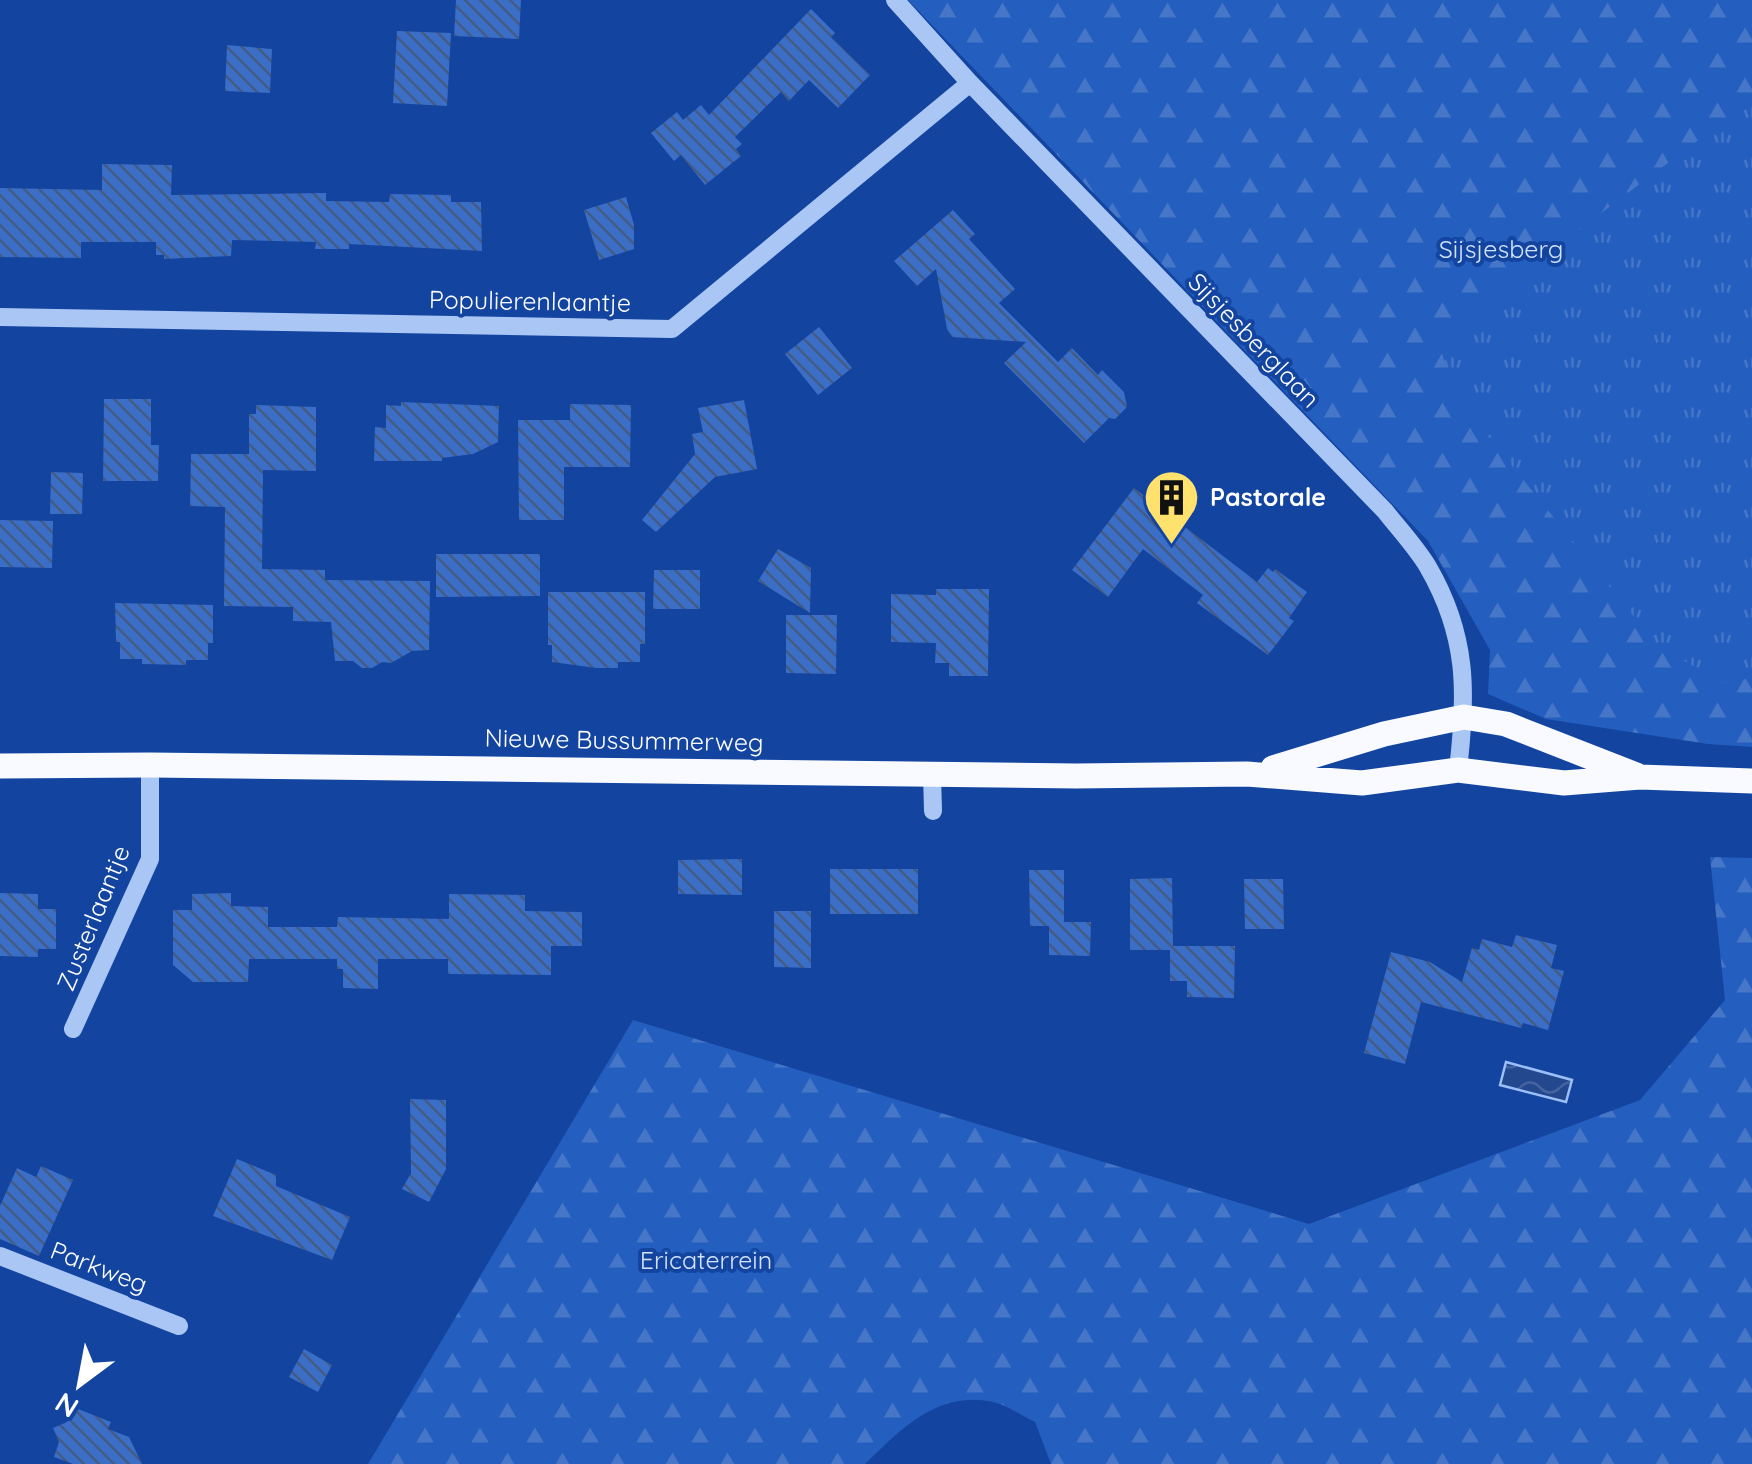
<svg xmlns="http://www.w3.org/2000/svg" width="1752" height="1464" font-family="Quicksand,sans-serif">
  <defs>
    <pattern id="grass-tufts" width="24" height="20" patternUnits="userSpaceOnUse" patternTransform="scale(2.5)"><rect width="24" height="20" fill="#245ebe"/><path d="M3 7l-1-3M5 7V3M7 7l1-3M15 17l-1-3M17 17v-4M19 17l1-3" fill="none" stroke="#4576c8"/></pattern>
    <pattern id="forest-firs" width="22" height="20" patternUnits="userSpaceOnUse" patternTransform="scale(2.5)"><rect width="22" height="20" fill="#245ebe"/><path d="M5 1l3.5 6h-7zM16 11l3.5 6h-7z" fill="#4576c8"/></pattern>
    <pattern id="water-waves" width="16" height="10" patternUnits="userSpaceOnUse" patternTransform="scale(2.5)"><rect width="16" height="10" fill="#23488e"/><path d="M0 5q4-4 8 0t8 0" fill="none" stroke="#44639f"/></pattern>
    <pattern id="building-back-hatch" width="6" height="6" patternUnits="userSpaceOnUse" patternTransform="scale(2.5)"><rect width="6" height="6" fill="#3b6ec7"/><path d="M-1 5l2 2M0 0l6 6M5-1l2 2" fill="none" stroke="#445b83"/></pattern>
  </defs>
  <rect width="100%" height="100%" fill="#1244a0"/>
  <!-- grass -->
  <path fill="url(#grass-tufts)" d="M1752 0V745L1432 537 986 71Z"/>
  <!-- forest -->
  <path fill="url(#forest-firs)" d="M908 0H1752V100L1437 336 1454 394 1656 644 1722 683 1752 678V747L1708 744 1546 719 1488 694 1490 650 1428 541Z
    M1710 857 1752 858V1464H1051L1035 1422C1022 1416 1007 1405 993 1402 938 1390 901 1429 865 1464H368L633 1020 1309 1224 1640 1100 1725 1000Z"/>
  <!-- water -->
  <path fill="url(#water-waves)" stroke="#9cbff8" stroke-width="2.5" d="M1506 1062 1572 1080 1566 1102 1500 1085Z"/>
  <!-- building -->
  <path fill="url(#building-back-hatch)" d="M456 0H521L519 39 454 36Z
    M811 9 835 33 831 37 870 75 838 108 809 80 789 101 781 92 735 137 742 144 736 149 741 156 705 185 681 155 674 161 651 133 677 112 683 120 701 105 709 115Z
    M397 31 451 33 447 106 393 103Z
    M227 45 272 49 270 93 225 91Z
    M102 164 172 165 171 195 326 193V201L389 202 390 194 451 195V202H481L482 251 349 244V249H315L316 242 232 240 231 256 164 259V255H156V242H81V258L0 257V188L102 190Z
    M626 197 634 225V249L599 260 584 210Z
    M953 210 975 234 969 239 1015 289 999 303 1058 362 1072 348 1098 375 1102 370 1124 392 1127 407 1115 419 1109 418 1084 443 1004 363 1026 342 952 337 947 329 936 269 917 286 894 261Z
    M819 327 852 368 818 395 785 354Z
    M104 399H151V445H159L158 481H103Z
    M744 400 757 469 715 477 656 532 642 520 695 454 692 434 703 432 698 408Z
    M401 402 499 406 498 442 473 454 442 458V461H374L375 427 386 428V405L401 406Z
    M570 404 631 405 630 467H564V520H519L518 420H570Z
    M256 405 316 407V471L263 470 262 569 325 570V580L430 581 429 650 412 651 391 663 382 662 372 668H362L353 661H335L331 622 293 621V607L224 606 225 507 190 506 191 454H249V414H256Z
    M51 472 83 473 82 514H50Z
    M1134 488 1257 582 1268 568 1273 572 1275 569 1307 592 1289 618 1294 621 1268 655 1197 603 1203 595 1143 549 1108 597 1072 570Z
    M0 520 53 521 52 568 0 567Z
    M778 549 811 568 810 613 758 581Z
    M436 554H540V596L436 597Z
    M654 570H700V609H653Z
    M936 589H989L988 676H949V663H935L936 643 891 642V594L936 595Z
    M548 592H645V644H640V662H618V668H596L552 662V645H548Z
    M115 603 213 605V643H208V660H186V665L142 664V659H120V642H116Z
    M786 615H837L836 674 786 673Z
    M742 859V895L678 894V860Z
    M830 869H918V914H830Z
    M1029 870H1064V922H1091L1090 956 1049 955V926H1030Z
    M1172 878 1173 946H1235L1234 998 1187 997V981H1170V950H1130V879Z
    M1244 879H1283L1284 929H1245Z
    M0 893 38 894V909H56V949H38V957L0 956Z
    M231 893V906L268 907V927H337L338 917 449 919V894L525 895V911L582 912V946H551V975L448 974V959H378V989L343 988V969H337V959H249L248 982H193L173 965V910H192V894Z
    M774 911H811V968L774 967Z
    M1516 935 1557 945 1551 968 1564 971 1548 1030 1523 1023 1521 1028 1421 1002 1405 1064 1364 1053 1391 952 1430 962 1462 982 1472 948 1479 950 1482 939 1512 947Z
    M410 1099 446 1100V1169L429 1202 402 1189 411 1173Z
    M237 1159 276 1175V1186L350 1217 332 1260 213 1216Z
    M41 1166 73 1180 39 1256 0 1239V1206L17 1168 36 1177Z
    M304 1349 332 1365 318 1392 289 1377Z
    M73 1407 111 1422 108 1429 129 1437 142 1464H73L54 1457 59 1442 53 1428 67 1422Z"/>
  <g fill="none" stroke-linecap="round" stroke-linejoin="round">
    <!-- minor -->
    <path stroke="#aac6f5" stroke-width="18" d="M895 0 970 83 1385 511C1399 529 1416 547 1428 567 1468 636 1467 693 1458 770
      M0 317 672 329 970 83
      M932 774 933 811
      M73 1029 150 859V765
      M0 1256 179 1326"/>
    <!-- major -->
    <path stroke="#f8faff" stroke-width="25" d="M0 766 150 765 1076 776 1247 774 1362 783 1458 770 1564 783 1640 777 1752 781
      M1273 768 1384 734 1464 717 1506 724 1636 775"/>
  </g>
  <!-- icons -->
  <defs>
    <symbol id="building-pin" viewBox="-11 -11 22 30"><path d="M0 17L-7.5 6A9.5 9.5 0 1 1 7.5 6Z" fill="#ffe16e" stroke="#1244a0"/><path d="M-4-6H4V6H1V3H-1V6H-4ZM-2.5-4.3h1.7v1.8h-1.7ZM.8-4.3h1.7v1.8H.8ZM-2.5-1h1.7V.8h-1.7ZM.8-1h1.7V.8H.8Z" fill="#111"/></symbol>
  </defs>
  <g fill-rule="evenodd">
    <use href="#building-pin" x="1140" y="466" width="63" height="86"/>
  </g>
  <g text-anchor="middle" stroke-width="8" stroke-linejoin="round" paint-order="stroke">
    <!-- park labels -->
    <g font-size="25" fill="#d3e3fe" stroke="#1244a0">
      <text x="1501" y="258">Sijsjesberg</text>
      <text x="706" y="1269">Ericaterrein</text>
    </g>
    <!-- street labels -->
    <g font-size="25" fill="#fff" stroke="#1244a0">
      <text transform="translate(530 301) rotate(1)" y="9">Populierenlaantje</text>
      <text transform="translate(1254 340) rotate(46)" y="9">Sijsjesberglaan</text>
      <text transform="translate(624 740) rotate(1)" y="9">Nieuwe Bussummerweg</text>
      <text transform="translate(93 918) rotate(-68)" y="9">Zusterlaantje</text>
      <text transform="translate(99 1267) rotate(21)" y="9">Parkweg</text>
    </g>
    <!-- poi labels -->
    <g font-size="25" font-weight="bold" fill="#fff" stroke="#1244a0" text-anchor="start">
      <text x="1210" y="506">Pastorale</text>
    </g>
  </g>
  <!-- north arrow -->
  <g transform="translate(80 1384) rotate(212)" stroke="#1244a0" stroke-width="8" paint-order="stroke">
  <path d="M0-8L18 38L0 25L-18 38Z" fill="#ffffff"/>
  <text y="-15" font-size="28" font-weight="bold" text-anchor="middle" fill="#ffffff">N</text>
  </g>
</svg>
